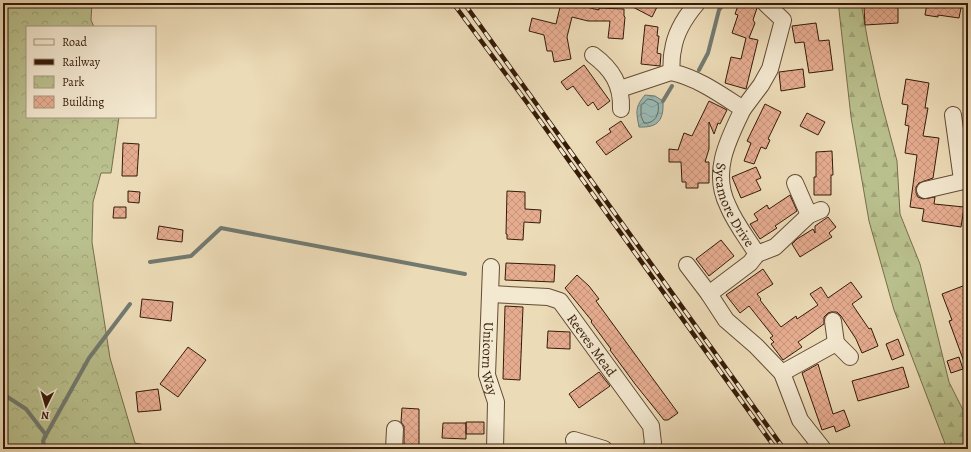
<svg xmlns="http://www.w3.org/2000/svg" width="971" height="452" font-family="Alegreya,serif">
  <defs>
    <pattern id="forest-firs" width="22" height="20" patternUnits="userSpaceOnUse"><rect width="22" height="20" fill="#b9c08d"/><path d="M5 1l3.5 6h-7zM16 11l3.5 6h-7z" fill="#a0a478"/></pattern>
    <pattern id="park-crowns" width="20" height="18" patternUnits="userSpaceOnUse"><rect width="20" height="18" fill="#b9c08d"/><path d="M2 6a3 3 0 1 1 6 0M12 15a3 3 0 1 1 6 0" fill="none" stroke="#a0a478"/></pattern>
    <pattern id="water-waves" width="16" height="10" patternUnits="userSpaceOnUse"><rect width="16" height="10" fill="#9abab5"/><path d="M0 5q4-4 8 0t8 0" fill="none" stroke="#859f9a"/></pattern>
    <pattern id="building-cross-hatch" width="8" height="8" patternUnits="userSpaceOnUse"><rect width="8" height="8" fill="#e6ac90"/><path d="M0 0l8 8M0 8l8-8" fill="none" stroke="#c6937b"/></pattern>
  </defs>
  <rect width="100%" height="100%" fill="#ecdbb7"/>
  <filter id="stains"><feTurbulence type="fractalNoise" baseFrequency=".005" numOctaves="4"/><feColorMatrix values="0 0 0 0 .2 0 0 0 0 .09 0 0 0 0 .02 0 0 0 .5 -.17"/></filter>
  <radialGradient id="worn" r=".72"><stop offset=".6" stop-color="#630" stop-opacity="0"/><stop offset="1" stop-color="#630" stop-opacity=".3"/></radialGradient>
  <!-- forest -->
  <path fill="url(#forest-firs)" stroke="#776e4b" d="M839 3H861L868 42 880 97 897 161 900 214 920 264 949 382 968 420V449H947L894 310 869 221 851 117 839 10Z"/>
  <!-- park -->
  <path fill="url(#park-crowns)" stroke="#776e4b" d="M3 3H92L91 20 94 27H27V117H119L111 173H101L93 202 92 242 110 358 135 443 156 447V449H3Z"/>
  <!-- water -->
  <path fill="url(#water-waves)" stroke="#727a70" d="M645 95 655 96 663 101C664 120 658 128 639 127 636 111 635 107 645 95Z"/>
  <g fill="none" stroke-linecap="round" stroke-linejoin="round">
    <!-- shore -->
    <path stroke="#686a5f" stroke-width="1" d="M648 99 653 100 658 103C660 114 655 124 644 123L641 116V106Z"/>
    <!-- stream -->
    <path stroke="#727a70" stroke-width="4" d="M699 70 708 53 719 10 724 3
      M663 101 672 86
      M150 262 191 256 221 228 465 274
      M3 394 26 409 46 435
      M45 449 43 441 46 435 89 358 130 304"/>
  </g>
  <!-- building -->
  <path fill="url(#building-cross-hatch)" stroke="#351b09" d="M561 3H569L599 10V8L624 9V16L625 17 623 39 608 38 610 21H588L572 17 567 37 571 59 554 62 552 51H547L544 35 529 31 532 18 556 24Z
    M625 3H659L652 17Z
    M739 3H743L757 8 753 20 755 23 749 38 758 40 746 89 725 83 731 57 741 59 746 38 732 33 738 15 735 14Z
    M867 3H898V23L865 25 864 7 867 6Z
    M927 3H962L959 18 938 15V17L925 15Z
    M816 23 819 41 829 40 833 70 809 73 804 42 795 43 792 26Z
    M645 25 658 27 657 36H659L657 53 661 54 660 66 641 64Z
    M584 65 610 101 598 110 593 102 588 106 573 86 567 90 561 82Z
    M803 69 805 87 781 91 779 72Z
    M906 79 929 83 925 108H928L923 136 939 138 933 178 919 183 916 187V193L918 197 923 199 935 197 934 204 964 207 961 227 922 221 924 209 910 207 917 155 905 153 909 126 905 125 908 105 902 104Z
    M709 101 727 110 720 124 718 123 714 134 709 122V149L705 162H709V183H698V188H686V182H682L681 162H669V149L678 150 684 133 692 136Z
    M765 104 781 112 768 139 770 140 766 149 761 147 754 164 744 161 751 143 747 141Z
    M807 113 825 122 818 135 800 126Z
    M621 121 632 137 606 155 596 142 611 132 609 129Z
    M123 143 139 144 137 176H122Z
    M832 151 833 175H831V195H814V177H816V152Z
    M756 167 761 178 756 180 761 190 741 198 732 177Z
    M128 191 140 192 139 203 128 202Z
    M507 191 525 192V209L541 210 540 223 524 222 523 240 507 239V234H506Z
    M790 195 797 211 775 226 777 228 760 239 750 224 758 220 754 214 767 205 769 209Z
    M114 207H126V218H113Z
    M828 217 836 227 829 233 832 237 800 257 792 244 797 239 813 229 815 233V226Z
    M159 226 183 230 182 242 157 239Z
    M721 240 734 256 709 276 696 259Z
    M506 263 555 265 554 282 505 280Z
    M763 269 773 284 757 294 761 299 760 300 781 327 796 316 797 319 818 305 810 294 821 287 828 298 851 282 862 297 852 304 869 329 871 328 878 346 862 353 856 339 841 316 837 312H831L828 313 824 317V324L798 342 802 347 783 360 771 344 774 342 770 338 773 336 749 306 740 313 726 295Z
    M577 275 589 286 599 299 596 301 678 413 668 420H664L635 384 610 350 611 349 591 322 592 321 565 288Z
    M968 284V369L967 370 949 321 952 320 942 294Z
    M142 299 173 302 171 321 140 317Z
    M505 306 523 307 520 380 503 379Z
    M548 331 570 332V349L547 348Z
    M898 339 904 355 892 360 886 344Z
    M188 347 206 360 178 397 160 384Z
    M959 357 963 369 951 373 947 361Z
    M818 364 833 414 844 410 850 426 836 432 834 426 822 430 802 373Z
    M903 367 909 387 858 401 852 381Z
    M599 372 610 386 579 408 569 394Z
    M158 389 161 410 138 412 136 392Z
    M402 408 419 409V449H404V426L401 422Z
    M466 422H484V434H466Z
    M443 423H466V439L442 438Z"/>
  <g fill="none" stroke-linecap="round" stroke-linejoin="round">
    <defs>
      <g id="street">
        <path id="s1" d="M697 3C686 16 675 34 673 50 671 57 672 65 671 72 698 78 720 94 743 109 728 140 711 172 728 206 735 223 747 238 757 254L750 263 709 294 726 320 756 346 782 373 800 420 823 449"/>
        <path d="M593 55C612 69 622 85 621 109"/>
        <path d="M620 89 671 72"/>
        <path d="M743 109 761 85 770 69 783 20 765 3"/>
        <path d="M953 115 962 180"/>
        <path d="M795 183 809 215"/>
        <path d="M925 190 968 180"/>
        <path d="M757 254 775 247 809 215 821 210"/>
        <path d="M687 265 709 294"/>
        <path id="s2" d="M491 267 487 375 496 402 495 449"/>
        <path id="s3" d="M491 294 548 297 560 301 651 426 653 443 651 449"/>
        <path d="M833 321 836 343"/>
        <path d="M782 373 836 343 850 357"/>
        <path d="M574 440 604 449"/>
        <path d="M394 449 395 429"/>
      </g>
    </defs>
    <!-- street casing -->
    <use href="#street" stroke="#634b34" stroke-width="18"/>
    <!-- street -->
    <use href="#street" stroke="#f3e8d0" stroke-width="16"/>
    <defs>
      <path id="rail" d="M453 3 528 104 776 449
        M464 3 784 449"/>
    </defs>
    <!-- rail casing -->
    <use href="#rail" stroke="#351b09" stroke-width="4.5"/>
    <!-- rail -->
    <use href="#rail" stroke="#f3e8d0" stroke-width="3" stroke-dasharray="9" stroke-linecap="butt"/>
  </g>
  <g text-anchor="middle" stroke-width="3" stroke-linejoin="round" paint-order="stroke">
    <!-- street labels -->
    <g font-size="14" fill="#351b09" stroke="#f3e8d0">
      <text dy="5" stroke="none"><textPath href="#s1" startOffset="260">Sycamore Drive</textPath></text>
      <text dy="5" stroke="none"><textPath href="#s3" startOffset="124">Reeves Mead</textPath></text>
      <text dy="5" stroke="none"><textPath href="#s2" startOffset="92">Unicorn Way</textPath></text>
    </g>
  </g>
  <!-- margin -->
  <rect width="971" height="452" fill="none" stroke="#ecdbb7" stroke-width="16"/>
  <rect x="4" y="4" width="963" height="444" fill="none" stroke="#351b09" stroke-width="2"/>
  <rect x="8" y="8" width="955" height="436" fill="none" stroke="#351b09"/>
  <!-- legend -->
  <rect x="26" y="26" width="130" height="92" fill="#f3e8d0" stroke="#a79680"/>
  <rect x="34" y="39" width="20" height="6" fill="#f3e8d0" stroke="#a79680"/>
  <text x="62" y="46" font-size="12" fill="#351b09">Road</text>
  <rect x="34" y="59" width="20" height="6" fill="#351b09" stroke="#a79680"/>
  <text x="62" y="66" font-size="12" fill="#351b09">Railway</text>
  <rect x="34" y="76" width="20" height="12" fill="url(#park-crowns)" stroke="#a79680"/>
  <text x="62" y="86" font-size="12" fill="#351b09">Park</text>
  <rect x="34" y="96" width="20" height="12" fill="url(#building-cross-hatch)" stroke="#a79680"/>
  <text x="62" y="106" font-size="12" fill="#351b09">Building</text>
  <!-- north arrow -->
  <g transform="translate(46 406) rotate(185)" stroke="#f3e8d0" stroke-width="3" paint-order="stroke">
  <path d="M0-3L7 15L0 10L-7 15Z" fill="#351b09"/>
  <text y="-6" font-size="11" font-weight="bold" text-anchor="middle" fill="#351b09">N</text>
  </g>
  <rect width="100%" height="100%" filter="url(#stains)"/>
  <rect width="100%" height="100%" fill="url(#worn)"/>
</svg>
